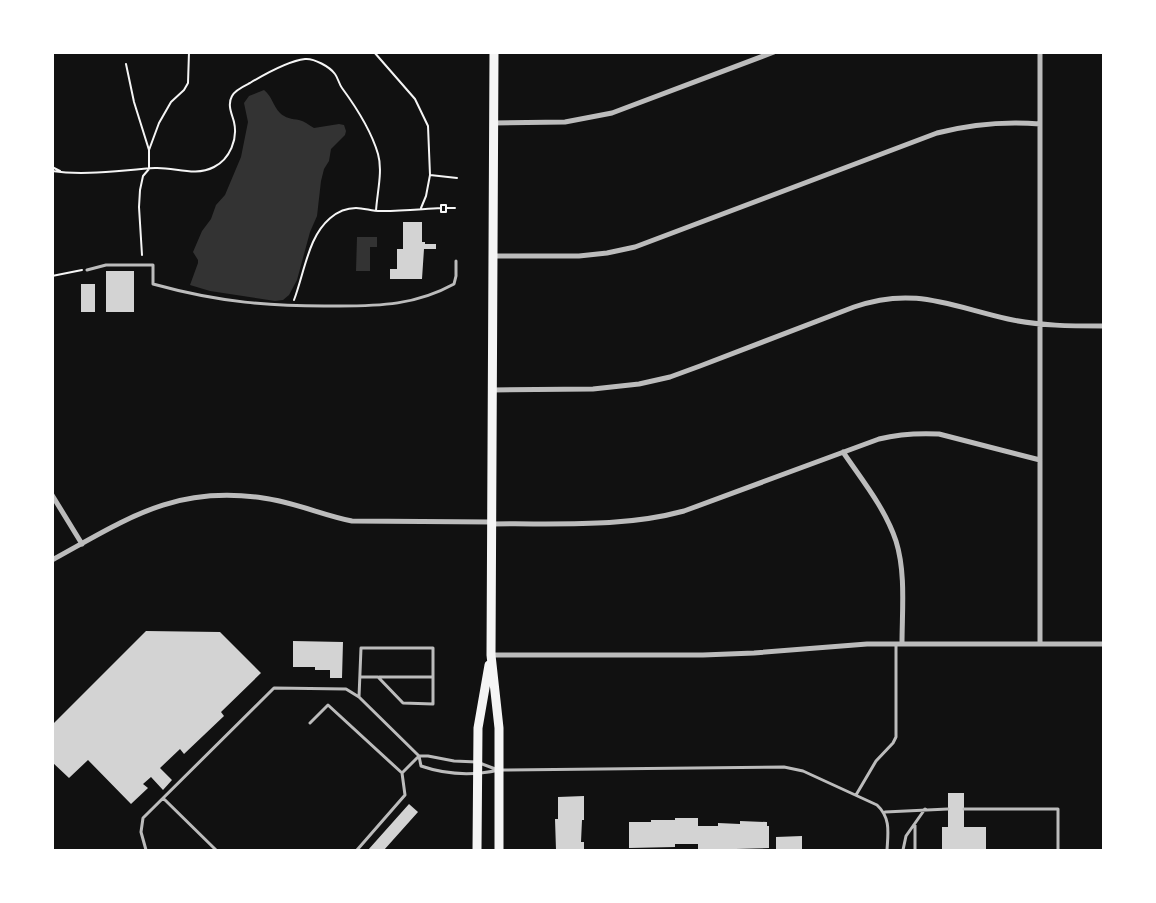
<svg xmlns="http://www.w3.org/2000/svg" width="1156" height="903" font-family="'Nunito Sans',sans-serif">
  <rect width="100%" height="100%" fill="#111"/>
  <!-- water -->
  <path fill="#333" d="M264 90C272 96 273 106 280 113 285 118 292 119 299 120 304 121 309 125 314 128L339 124 344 125 346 131 345 135 331 149 329 161 324 169 321 181 317 216 310 232 297 280 289 295 283 300 275 301 210 291 190 285 198 263V260L193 252 202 231 211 219 216 205 225 195 241 157 248 122 244 103 249 96Z
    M357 237H377V247H370V271H356Z"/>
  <!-- building -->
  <path fill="#d3d3d3" d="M403 222H422V242H425V244H436V249H424L422 279H390V269H397V249H403Z
    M106 271H134V312H106Z
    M81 284H95V312H81Z
    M146 631 220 632 261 673 221 712 224 716 184 754 180 749 160 768 172 780 163 790 151 777 143 784 148 788 131 804 88 760 69 778 52 762V725Z
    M293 641 343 642 342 678H330V670H315V667H293Z
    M948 793H964V827H986V850H942V827H948Z
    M584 796V820H582L581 842H584V850H556L555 819H558V797Z
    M409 804 418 812 384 850H368Z
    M675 818H698V826H718V823L740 824V821L767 822V826H769V848L698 850V844H675V847L629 848V822H651V820H675Z
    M802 836V850H776V837Z"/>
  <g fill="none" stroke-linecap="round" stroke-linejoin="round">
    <!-- path -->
    <path stroke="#f5f5f5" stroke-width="2" d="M374 52 415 99 428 126 430 175 426 196 421 208
      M126 64 134 102 149 150
      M52 167 60 171
      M52 171C86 176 121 170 155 168 175 167 195 177 214 167 230 159 238 139 234 122 232 114 227 105 232 96 235 90 244 86 250 83 265 74 288 61 305 59 314 58 330 67 335 74 338 78 339 84 342 88 356 107 371 130 378 154 383 171 377 193 376 211
      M430 175 457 178
      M441 205H446V212H441Z
      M446 208H455
      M142 255 139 207 140 190 143 176 149 169V150L159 123 171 102 184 90 188 83 189 52
      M52 276 82 270
      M294 300C301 281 305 260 313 242 321 224 336 208 356 208 365 208 374 212 383 211 403 211 422 209 441 208"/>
    <!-- service -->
    <path stroke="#bcbcbc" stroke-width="3" d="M87 270 106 265H153V284C218 302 271 307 339 306 380 306 416 305 454 284L456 276V261
      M379 677H433
      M359 697 361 648H433V704L403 703 378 677H360
      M310 723 328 705 402 773 405 795 357 850
      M498 770 477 762 454 761 428 756H419L421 766C447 775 472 776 499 770L784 767 803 771 877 805C891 818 888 833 887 850
      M856 795 876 761 893 743 896 737V644
      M163 798 216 850
      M964 809H1058V850
      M885 812 948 809
      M915 825V850
      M146 850 141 832 143 818 274 688 346 689 359 697 419 756 402 773
      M903 850 906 836 925 809"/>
    <!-- minor -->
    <path stroke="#bcbcbc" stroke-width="5" d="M1040 52V644
      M493 123 565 122 612 113 774 52
      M493 256H579L607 253 635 247 937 133C972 124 1004 121 1040 124
      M492 390 593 389 639 384 670 377 700 366 854 307C914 286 950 306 1008 319 1040 326 1071 326 1104 326
      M843 452C862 480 885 508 896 541 906 573 902 611 902 644
      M52 495 82 544
      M492 524C556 523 622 528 684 511L879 439C899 434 919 433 939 434L1040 460
      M52 560C127 519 174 485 263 498 294 502 322 515 352 521L492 522
      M491 655H703L754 653 867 644H1104"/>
    <!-- primary -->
    <path stroke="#f5f5f5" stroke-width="9" d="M494 52 491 655 499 728V850
      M477 850 478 728 489 665"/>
  </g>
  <!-- border -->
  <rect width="1156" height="903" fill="none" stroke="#ffffff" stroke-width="108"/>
</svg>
